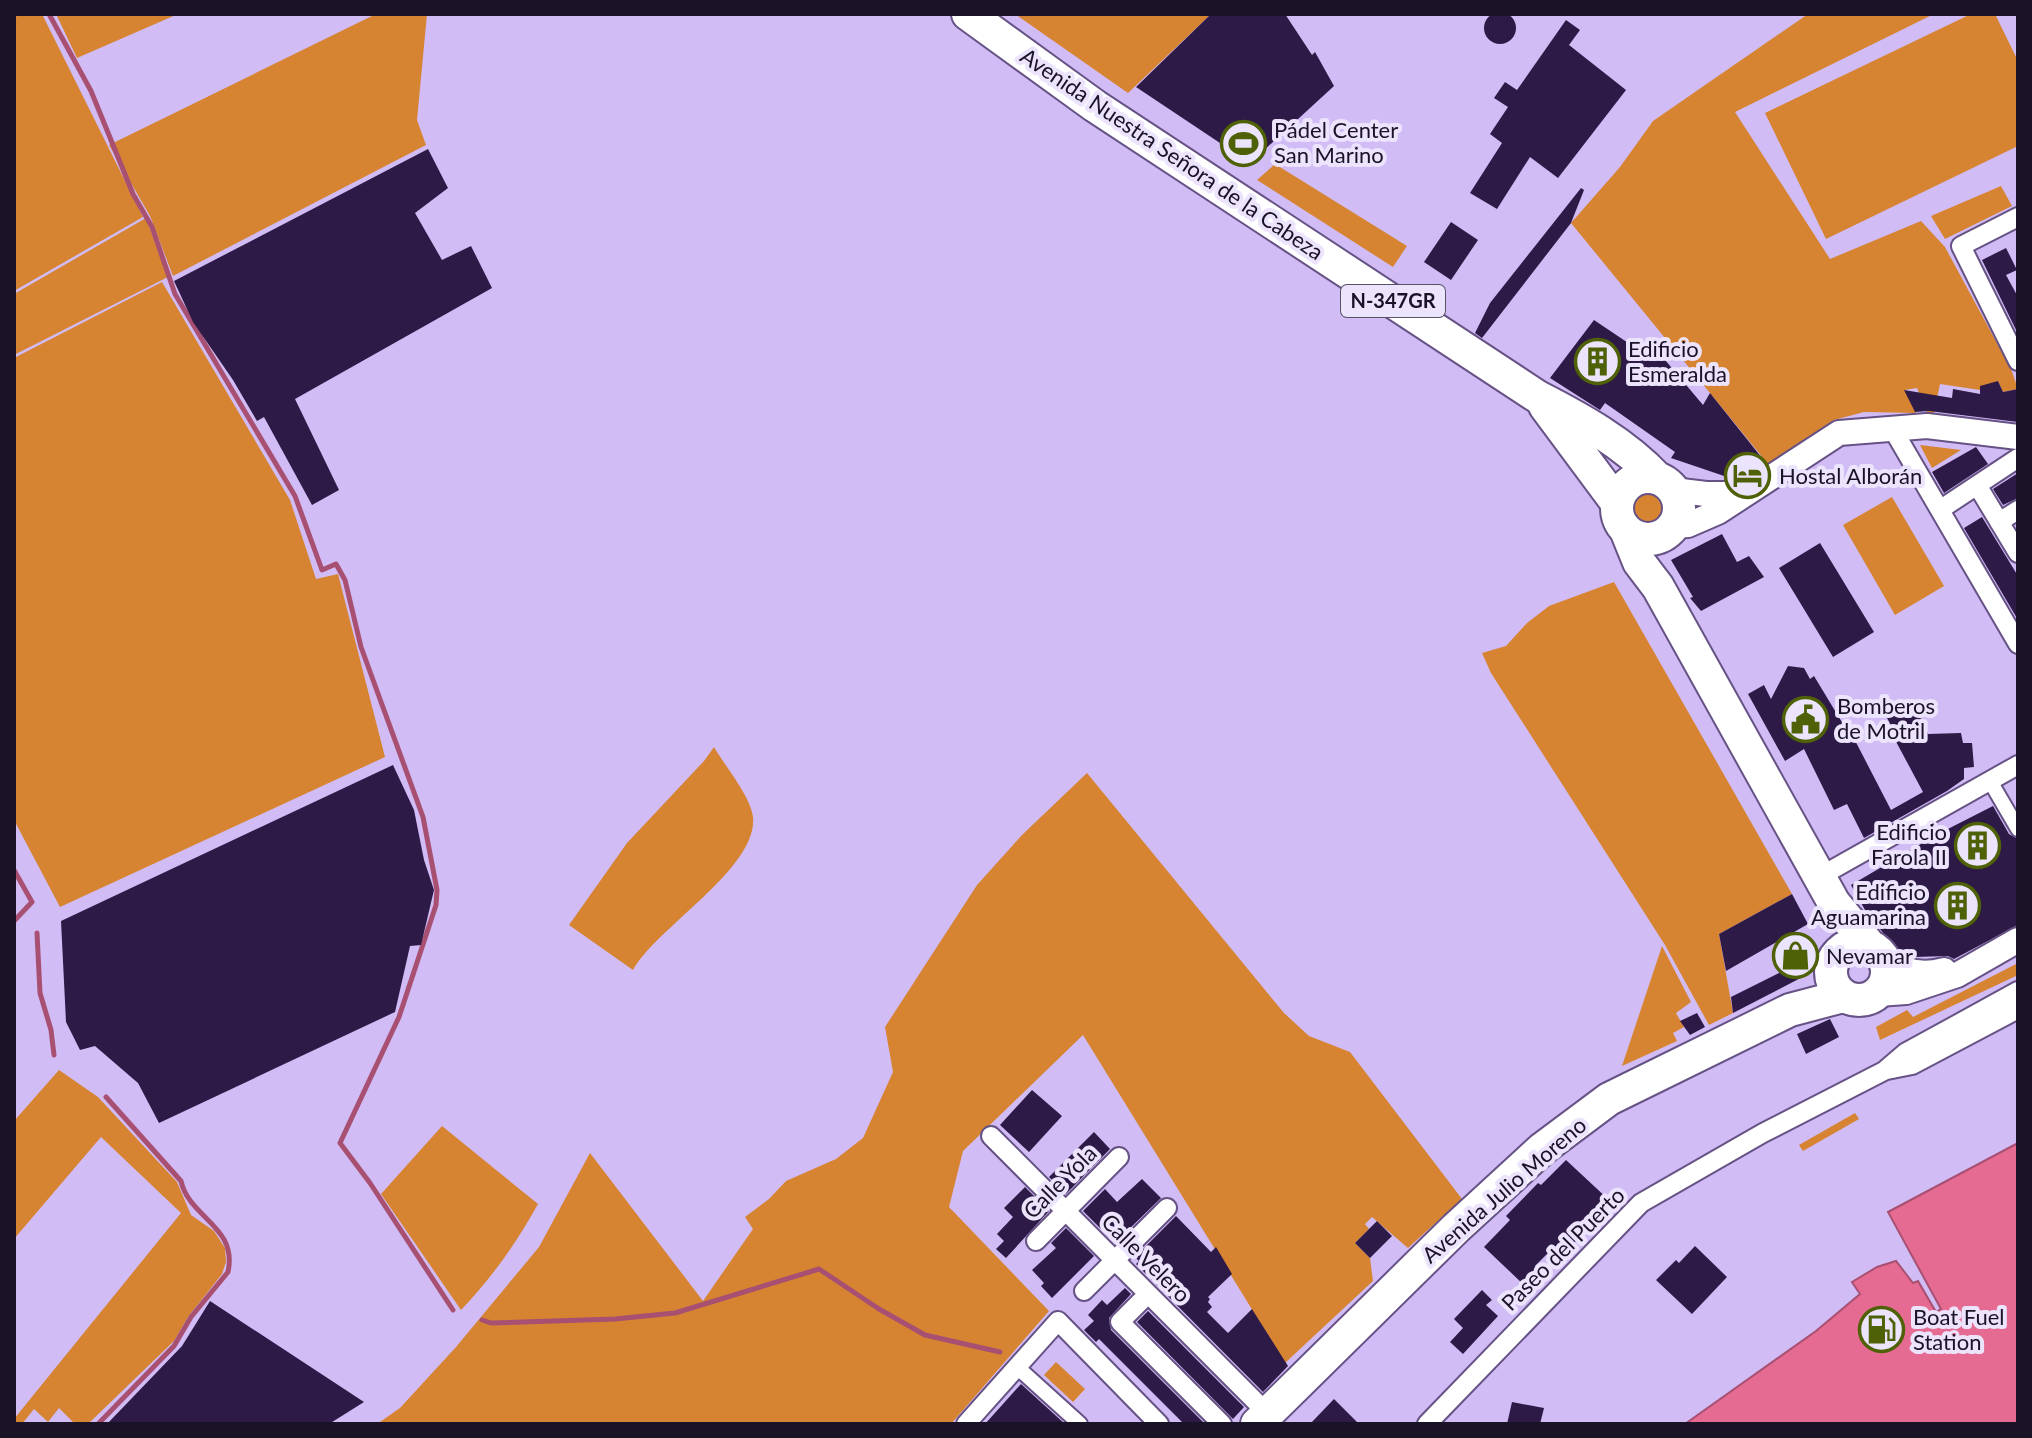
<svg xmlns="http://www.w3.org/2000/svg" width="2032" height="1438" font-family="Lato,sans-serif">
  <rect width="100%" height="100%" fill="#d1bcf5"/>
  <!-- green -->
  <path fill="#d68432" d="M20 14H42L143 217 14 291V18Z
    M56 14H178L77 58Z
    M376 14H427L417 120 426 145 173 276 150 216 109 145Z
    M1015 14H1211L1128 93Z
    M1808 14H1934L1735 112 1830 259 1921 221 1945 247 2011 369 2018 389 2003 392 1998 381 1980 390 1940 384 1933 418 1928 415 1917 388 1905 390 1916 413 1864 412 1834 420 1768 464 1571 223 1620 167 1653 121Z
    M1971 14H1995L2018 61V146L1826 239 1765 113Z
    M1275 164 1407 246 1393 267 1257 180Z
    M2001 186 2012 206 1945 239 1931 216Z
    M146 218 168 277 14 355V294Z
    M162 282 290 500 316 579 338 574 385 757 60 907 14 820V358Z
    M1920 445 1961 450 1932 468Z
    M1630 507a19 19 0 1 1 38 0a19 19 0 1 1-38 0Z
    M1892 497 1944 586 1895 615 1843 525Z
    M1614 582 1792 894 1719 934 1733 1013 1709 1025 1665 945 1491 673 1482 653 1506 646 1527 623 1549 606Z
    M714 747C725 766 751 797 753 817 758 868 657 927 633 970L569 925 627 843 704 761Z
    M1087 773 1284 1013 1309 1036 1350 1052 1462 1199 1408 1248 1372 1217 1365 1224 1369 1229 1355 1243 1370 1258 1373 1281 1285 1363 1083 1035 963 1151 949 1207 1049 1311 951 1424H377L400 1408 456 1347 539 1247 590 1153 703 1301 753 1229 745 1217 769 1199 786 1181 836 1159 863 1138 893 1072 885 1027 977 885 1022 835Z
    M1662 946 1691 1002 1676 1013 1684 1027 1673 1033 1677 1041 1622 1066Z
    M2018 963V975L1880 1040 1876 1027 1907 1010 1913 1017Z
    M59 1070 98 1097 177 1182 191 1215 214 1231 225 1248 226 1262 222 1274 188 1317 174 1341 88 1424H75L59 1408 48 1422 34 1409 22 1424H14V1419L181 1213 101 1137 14 1239V1121Z
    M1855 1113 1859 1119 1803 1151 1799 1145Z
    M442 1126 538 1204C515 1245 493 1276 461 1310L381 1194Z
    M1056 1362 1085 1389 1073 1402 1044 1375Z"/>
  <!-- water -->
  <path fill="#e56b93" stroke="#a85072" stroke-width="2" d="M2018 1143V1424H1685L1816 1331 1860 1294 1852 1282 1877 1267 1896 1261 1913 1283 1918 1281 1936 1312 1941 1309 1888 1212Z"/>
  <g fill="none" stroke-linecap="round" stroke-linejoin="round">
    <!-- stream -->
    <path stroke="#a85072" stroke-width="5" d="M49 14 91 91 133 194 152 227 175 294 295 496 322 570 336 564 345 580 361 647 423 817 437 890 436 905 399 1017 340 1143 370 1183 453 1310
      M14 870 32 902 14 921
      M37 933 40 993 51 1030 54 1055
      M482 1320 491 1323 615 1319 675 1313 819 1269 879 1309 925 1335 1000 1352
      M98 1424 174 1346 191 1317 228 1272C238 1226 189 1218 181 1181L106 1097"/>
  </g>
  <!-- building -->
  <path fill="#2e1a47" d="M1484 28a16 16 0 1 1 32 0a16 16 0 1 1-32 0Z
    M1211 14H1285L1312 55 1315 52 1334 86 1250 163 1136 87Z
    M1566 20 1580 30 1569 45 1626 90 1558 178 1530 157 1497 209 1470 193 1502 143 1490 134 1508 107 1494 98 1505 82 1517 90Z
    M428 149 448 188 415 213 442 260 471 246 492 288 295 399 339 490 312 505 264 417 257 421 233 380 193 322 174 281Z
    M1581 188 1584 190 1571 223 1482 338 1475 333 1490 303Z
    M1451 222 1478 240 1451 280 1424 262Z
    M2006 248 2017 270 2006 275 2018 297V334L1982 260Z
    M1594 320 1655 361 1660 354 1703 405 1710 393 1766 463 1741 479H1733L1671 458 1675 452 1605 403 1600 410 1550 378Z
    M1998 381 2003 392 2018 389V422L1929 411 1915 412 1904 390 1952 398 1953 389 1980 394V386Z
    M1976 447 1988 464 1944 493 1932 472Z
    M2018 473V498L2003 505 1993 489Z
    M1982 517 2018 576V620L1964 528Z
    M1722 534 1737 562 1749 556 1764 577 1701 611 1690 598 1693 597 1671 560Z
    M1820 543 1874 632 1833 657 1779 568Z
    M1788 666 1804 668 1810 679 1814 676 1843 724 1846 723 1891 810 1923 792 1893 736 1896 735 1886 716 1898 710 1922 719 1928 734 1961 733 1963 743H1972L1974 767 1964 768V779L1947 791 1864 838 1847 804 1834 810 1804 749 1785 761 1748 694 1764 685 1771 699Z
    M393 765 414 810 424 860 434 890 421 945 410 946 395 1012 159 1123 138 1083 95 1046 80 1050 66 1022 61 921Z
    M1993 806 2009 834 2018 839V925L1954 959 1948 956 1915 957 1888 944 1884 934 1865 910 1851 885 1938 834Z
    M1792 894 1808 924 1726 971 1719 934Z
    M1793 966 1816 970 1733 1013 1731 997Z
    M1697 1013 1705 1027 1690 1035 1680 1021Z
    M1830 1019 1839 1037 1806 1054 1797 1034Z
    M1032 1090 1062 1116 1029 1152 1000 1125Z
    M1094 1132 1110 1149 1066 1194 1049 1177Z
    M1566 1160 1609 1200 1576 1234 1580 1237 1563 1254 1555 1246 1535 1266 1539 1270 1524 1285 1484 1247 1510 1220 1506 1216 1538 1183 1541 1185Z
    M1142 1179 1161 1198 1121 1237 1108 1224 1102 1230 1083 1211 1105 1189 1117 1202Z
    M1025 1187 1049 1211 1006 1258 996 1249 1004 1241 997 1234 1013 1217 1004 1208Z
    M1176 1216 1211 1252 1216 1247 1232 1274 1208 1297 1210 1299 1208 1302 1212 1307 1207 1312 1228 1333 1252 1309 1288 1366 1263 1392 1136 1264 1139 1261 1136 1258 1138 1254Z
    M1377 1221 1392 1236 1370 1258 1355 1243Z
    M1066 1228 1094 1256 1052 1298 1041 1286 1044 1283 1032 1270 1056 1248 1051 1243Z
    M1695 1246 1727 1277 1692 1314 1656 1280 1676 1260 1679 1263Z
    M1125 1288 1131 1294 1109 1318 1111 1330 1205 1424H1184L1099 1339 1096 1342 1084 1330 1094 1321 1088 1315 1102 1300 1107 1305Z
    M1482 1290 1492 1300 1486 1305 1498 1316 1463 1354 1450 1342 1463 1328 1454 1319Z
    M210 1301 364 1402 329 1424H107L182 1346Z
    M1148 1311 1244 1407 1233 1419 1137 1322Z
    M1021 1384 1065 1424H985Z
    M1334 1399 1359 1424H1310Z
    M1512 1402 1544 1408 1540 1424H1507Z"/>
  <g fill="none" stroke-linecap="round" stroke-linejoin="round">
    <defs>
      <path id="pedestrian" d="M1990 781 2018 829
        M1017 1367 1080 1424"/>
      <path id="minor" d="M2018 217 1961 246 2018 361
        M1892 428 2018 644
        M1977 485 2018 553
        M1941 509 2018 458
        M1999 522 2018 510
        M1819 877 2018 765
        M1887 1070 1912 1065 2018 1009
        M991 1136 1268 1414
        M1036 1241 1119 1157
        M1084 1291 1167 1208
        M1148 1294 1120 1322 1222 1424
        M966 1424 1058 1321 1159 1424
        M1427 1424 1641 1203 1763 1133 1884 1071 1905 1053 2018 991"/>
      <path id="tertiary" d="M1673 490 1706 494H1745
        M1673 526 1688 525 1718 512 1839 433 1927 426 2018 437
        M1884 958C1902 972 1922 976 1944 970
        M1878 994 1906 992 1957 975 2018 940"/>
      <path id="trunk" d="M968 14 1095 106 1538 397C1581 419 1624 443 1657 478
        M1545 406 1617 503
        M1617 508a31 31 0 1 1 62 0a31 31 0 1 1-62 0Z
        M1626 530 1639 562 1658 587 1834 903 1869 945
        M1831 972a28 28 0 1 1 56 0a28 28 0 1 1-56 0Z
        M1257 1424 1456 1228 1542 1149 1609 1099 1790 1010 1843 996"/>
    </defs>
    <!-- pedestrian casing -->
    <use href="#pedestrian" stroke="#665285" stroke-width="18"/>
    <!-- minor casing -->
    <use href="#minor" stroke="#665285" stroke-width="22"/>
    <!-- tertiary casing -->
    <use href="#tertiary" stroke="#665285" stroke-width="28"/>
    <!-- trunk casing -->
    <use href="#trunk" stroke="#665285" stroke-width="36"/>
    <!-- pedestrian -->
    <use href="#pedestrian" stroke="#fff" stroke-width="14"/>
    <!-- minor -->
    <use href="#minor" stroke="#fff" stroke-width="18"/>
    <!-- tertiary -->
    <use href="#tertiary" stroke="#fff" stroke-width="24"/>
    <!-- trunk -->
    <use href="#trunk" stroke="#fff" stroke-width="32"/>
  </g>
  <!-- icons -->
  <defs>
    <symbol id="stadium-ring" viewBox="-11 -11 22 22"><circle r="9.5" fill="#ece4fc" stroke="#4f6106" stroke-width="1.5"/><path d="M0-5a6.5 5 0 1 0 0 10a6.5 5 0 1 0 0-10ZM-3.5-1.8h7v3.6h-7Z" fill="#4f6106"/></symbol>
    <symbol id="building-ring" viewBox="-11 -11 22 22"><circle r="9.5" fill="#ece4fc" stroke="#4f6106" stroke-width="1.5"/><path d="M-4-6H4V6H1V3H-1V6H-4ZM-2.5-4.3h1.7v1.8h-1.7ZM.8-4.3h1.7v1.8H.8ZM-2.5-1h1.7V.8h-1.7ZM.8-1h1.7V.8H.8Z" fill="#4f6106"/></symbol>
    <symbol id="hotel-ring" viewBox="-11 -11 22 22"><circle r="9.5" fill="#ece4fc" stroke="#4f6106" stroke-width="1.5"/><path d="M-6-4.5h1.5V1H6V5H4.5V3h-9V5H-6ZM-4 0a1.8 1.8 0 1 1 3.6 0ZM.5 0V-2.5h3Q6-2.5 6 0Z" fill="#4f6106"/></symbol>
    <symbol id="civic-ring" viewBox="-11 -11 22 22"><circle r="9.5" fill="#ece4fc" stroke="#4f6106" stroke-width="1.5"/><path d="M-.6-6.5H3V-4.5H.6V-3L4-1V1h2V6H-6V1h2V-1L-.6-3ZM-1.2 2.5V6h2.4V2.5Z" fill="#4f6106"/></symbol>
    <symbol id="shop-ring" viewBox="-11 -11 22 22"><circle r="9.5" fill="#ece4fc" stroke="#4f6106" stroke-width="1.5"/><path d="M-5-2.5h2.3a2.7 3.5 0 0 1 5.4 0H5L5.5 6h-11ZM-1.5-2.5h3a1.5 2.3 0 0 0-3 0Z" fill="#4f6106"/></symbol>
    <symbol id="fuel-ring" viewBox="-11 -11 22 22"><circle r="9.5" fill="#ece4fc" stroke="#4f6106" stroke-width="1.5"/><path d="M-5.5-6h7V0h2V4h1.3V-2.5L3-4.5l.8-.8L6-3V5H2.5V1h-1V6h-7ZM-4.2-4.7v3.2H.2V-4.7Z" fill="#4f6106"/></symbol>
  </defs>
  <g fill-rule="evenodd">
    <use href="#stadium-ring" x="1218" y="118" width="51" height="51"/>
    <use href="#building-ring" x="1572" y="336" width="51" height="51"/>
    <use href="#hotel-ring" x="1722" y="450" width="51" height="51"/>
    <use href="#civic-ring" x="1780" y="694" width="51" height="51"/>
    <use href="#building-ring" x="1952" y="820" width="51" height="51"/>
    <use href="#building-ring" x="1932" y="880" width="51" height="51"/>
    <use href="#shop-ring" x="1770" y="930" width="51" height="51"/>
    <use href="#fuel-ring" x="1856" y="1304" width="51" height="51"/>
  </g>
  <g text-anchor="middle" stroke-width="8" stroke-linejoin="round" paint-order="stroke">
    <!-- shield labels -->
    <rect fill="#ece4fc" stroke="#595166" stroke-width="2" x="1341" y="285" width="104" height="32" rx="6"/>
    <g font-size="20" font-weight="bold" fill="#1a1226">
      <text x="1393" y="308">N-347GR</text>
    </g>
    <!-- poi labels -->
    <g font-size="22" fill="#1a1226" stroke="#ece4fc" text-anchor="start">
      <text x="1274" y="138">Pádel Center<tspan x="1274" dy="25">San Marino</tspan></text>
      <text x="1628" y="357">Edificio<tspan x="1628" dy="25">Esmeralda</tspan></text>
      <text x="1779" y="484">Hostal Alborán</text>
      <text x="1837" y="714">Bomberos<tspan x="1837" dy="25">de Motril</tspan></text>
      <text x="1947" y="840" text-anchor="end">Edificio<tspan x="1947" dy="25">Farola II</tspan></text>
      <text x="1926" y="900" text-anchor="end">Edificio<tspan x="1926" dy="25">Aguamarina</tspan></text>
      <text x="1826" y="964">Nevamar</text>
      <text x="1913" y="1325">Boat Fuel<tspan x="1913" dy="25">Station</tspan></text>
    </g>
    <!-- street labels -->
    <g font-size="22" fill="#1a1226" stroke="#ece4fc">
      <text transform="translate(1172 154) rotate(34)" y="8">Avenida Nuestra Señora de la Cabeza</text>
      <text transform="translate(1060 1182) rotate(-45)" y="8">Calle Yola</text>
      <text transform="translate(1504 1190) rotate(-41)" y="8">Avenida Julio Moreno</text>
      <text transform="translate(1563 1249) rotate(-45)" y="8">Paseo del Puerto</text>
      <text transform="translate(1146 1258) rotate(45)" y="8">Calle Velero</text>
    </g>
  </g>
  <!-- border -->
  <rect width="2032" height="1438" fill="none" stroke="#1a1226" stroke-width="32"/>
</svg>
